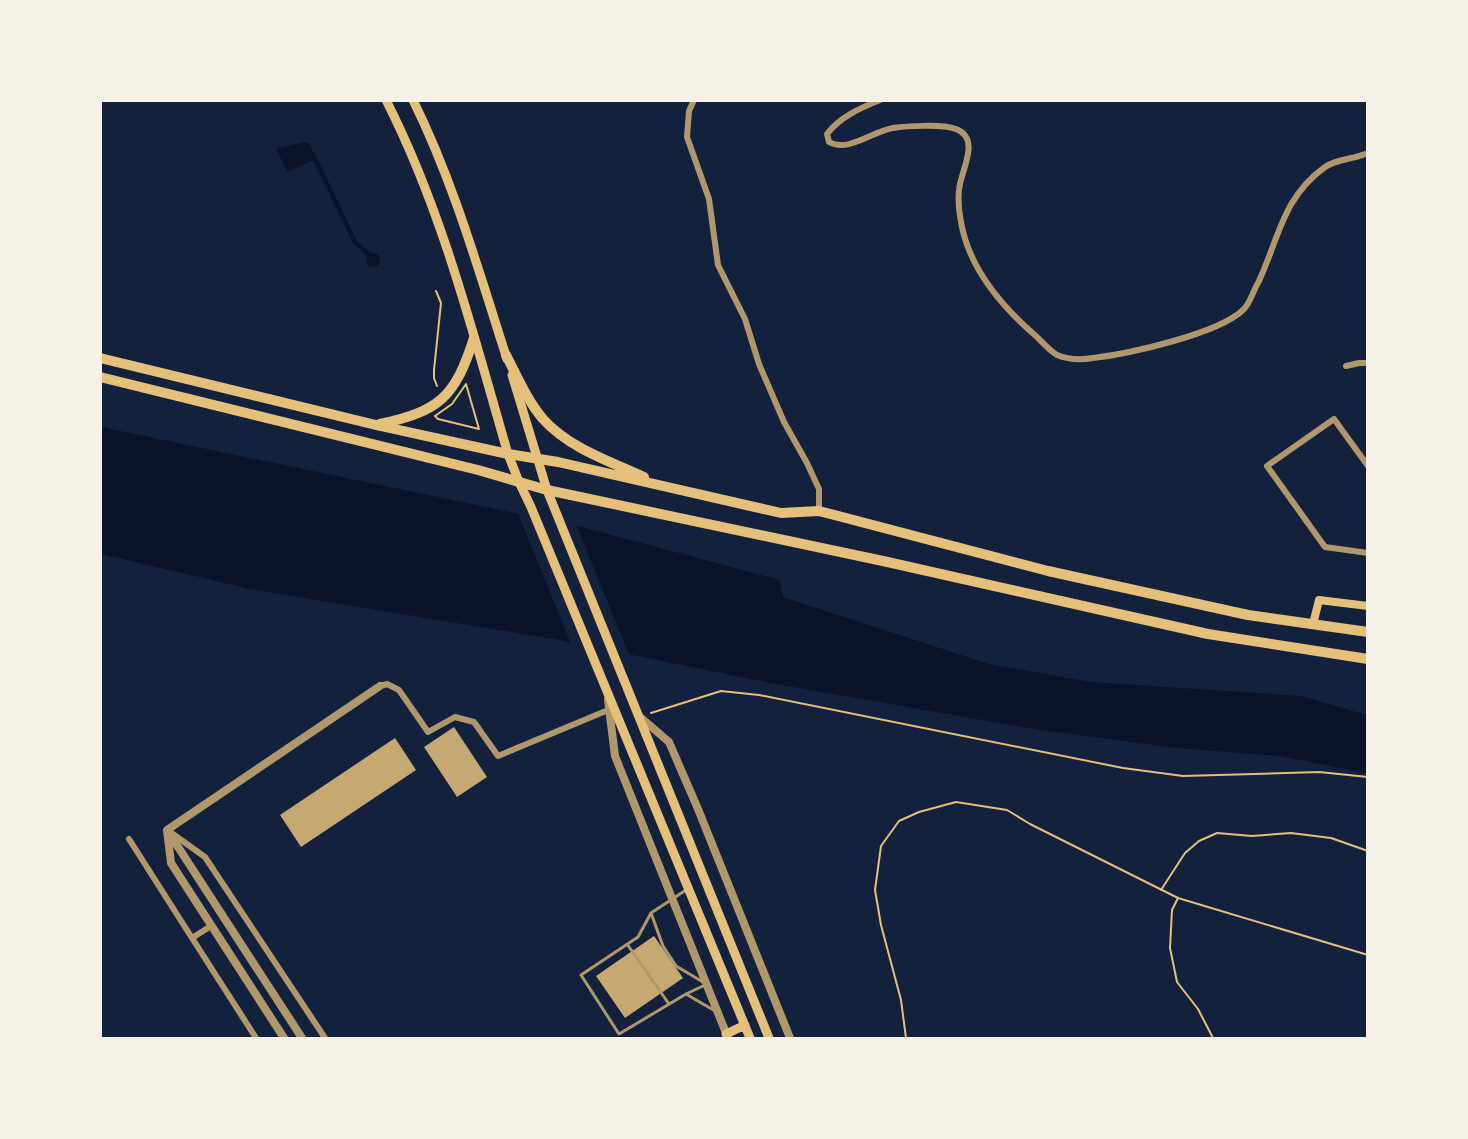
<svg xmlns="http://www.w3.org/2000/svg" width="1468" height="1139" font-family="'PT Sans',sans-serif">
  <rect width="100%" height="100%" fill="#14213d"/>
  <!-- water -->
  <path fill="#0b132b" d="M308 142 317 159 287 172 276 148Z
    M366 260a7 7 0 1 1 14 0a7 7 0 1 1-14 0Z
    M101 427 578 526 780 580 783 597 989 664 1091 682 1301 696 1367 715V773L1279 756 1178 748 1040 730 770 683 554 639 250 589 101 554Z"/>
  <!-- pier -->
  <path fill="#14213d" d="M517 511 575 522 630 657 572 646Z"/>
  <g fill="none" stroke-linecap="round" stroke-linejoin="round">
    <!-- stream -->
    <path stroke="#0b132b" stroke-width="4.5" d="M313 155 355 242 368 254"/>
  </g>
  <!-- building -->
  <path fill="#c6a872" d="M454 727 487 777 457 797 424 747Z
    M395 738 416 770 301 847 280 815Z
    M654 936 683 978 625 1018 596 976Z"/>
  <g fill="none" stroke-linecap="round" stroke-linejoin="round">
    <!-- path -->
    <path stroke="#e5c07b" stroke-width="2" d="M436 291 441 303 434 370V378L437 386
      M466 384 479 429 438 419 435 416 452 404Z
      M651 713 721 691 759 695 1123 768 1183 776 1319 772 1368 777
      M1161 890 1185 853 1199 841 1217 833 1252 836 1291 833 1331 838 1368 851
      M1178 898 1172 910 1170 948 1177 982 1198 1009 1213 1038
      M906 1038 901 1000 881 925 875 890 881 846 899 821 919 812 956 802 1007 810 1030 824 1178 898 1368 955"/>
    <!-- service -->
    <path stroke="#b1986c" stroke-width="3" d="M686 890 651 913 638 937 581 975 619 1034 686 994 705 985
      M651 913 663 946 676 966 703 982
      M627 944 669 1004
      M686 994 715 1011"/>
    <!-- minor -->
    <path stroke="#b1986c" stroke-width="6" d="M694 100 689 111 687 137 709 199 718 265 745 319 759 364 784 422 807 463 819 489V511
      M880 100C860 108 840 117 827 134L829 142C848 153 873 131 893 128 906 126 943 124 956 129 982 139 960 172 959 190 958 200 959 212 961 222 969 269 1002 307 1037 337 1043 343 1050 351 1057 355 1069 360 1081 360 1093 358 1128 354 1218 334 1243 310 1250 304 1253 291 1258 283 1279 239 1282 198 1325 167 1336 159 1355 159 1368 153
      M1346 366 1359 363H1368
      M1368 466 1334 419 1267 466 1325 547 1368 553
      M380 686 387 684 399 690 428 732 455 717 474 722 498 756 613 708
      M170 832 205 857 325 1038
      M129 839 192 938
      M211 926 192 938 256 1038"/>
    <!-- tertiary -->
    <path stroke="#b1986c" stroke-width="8" d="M608 700 615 756 728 1038
      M640 717 669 742 698 809 790 1038
      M169 833 302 1038
      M284 1038 171 863 167 830 380 686"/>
    <!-- secondary -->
    <path stroke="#e5c07b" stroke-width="8" d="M1313 624 1319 600 1368 606"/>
    <!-- primary -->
    <path stroke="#e5c07b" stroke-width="9" d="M386 100C443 212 473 334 508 454L519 482 531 507 750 1038
      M413 100C454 183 479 272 507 359
      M512 375 547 490 769 1038
      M726 1034 745 1025"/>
    <!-- trunk -->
    <path stroke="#e5c07b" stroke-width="10" d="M506 355C517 376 527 400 543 419 569 448 609 461 644 477
      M100 358 376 425 508 454 558 462 781 513 819 511 1048 571 1248 615 1368 632
      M100 377 478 470 547 490 883 561 1208 634 1368 659
      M380 424C440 411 455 397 474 338"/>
  </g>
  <!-- border -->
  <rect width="1468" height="1139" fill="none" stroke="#f6f1e7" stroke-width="204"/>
</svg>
